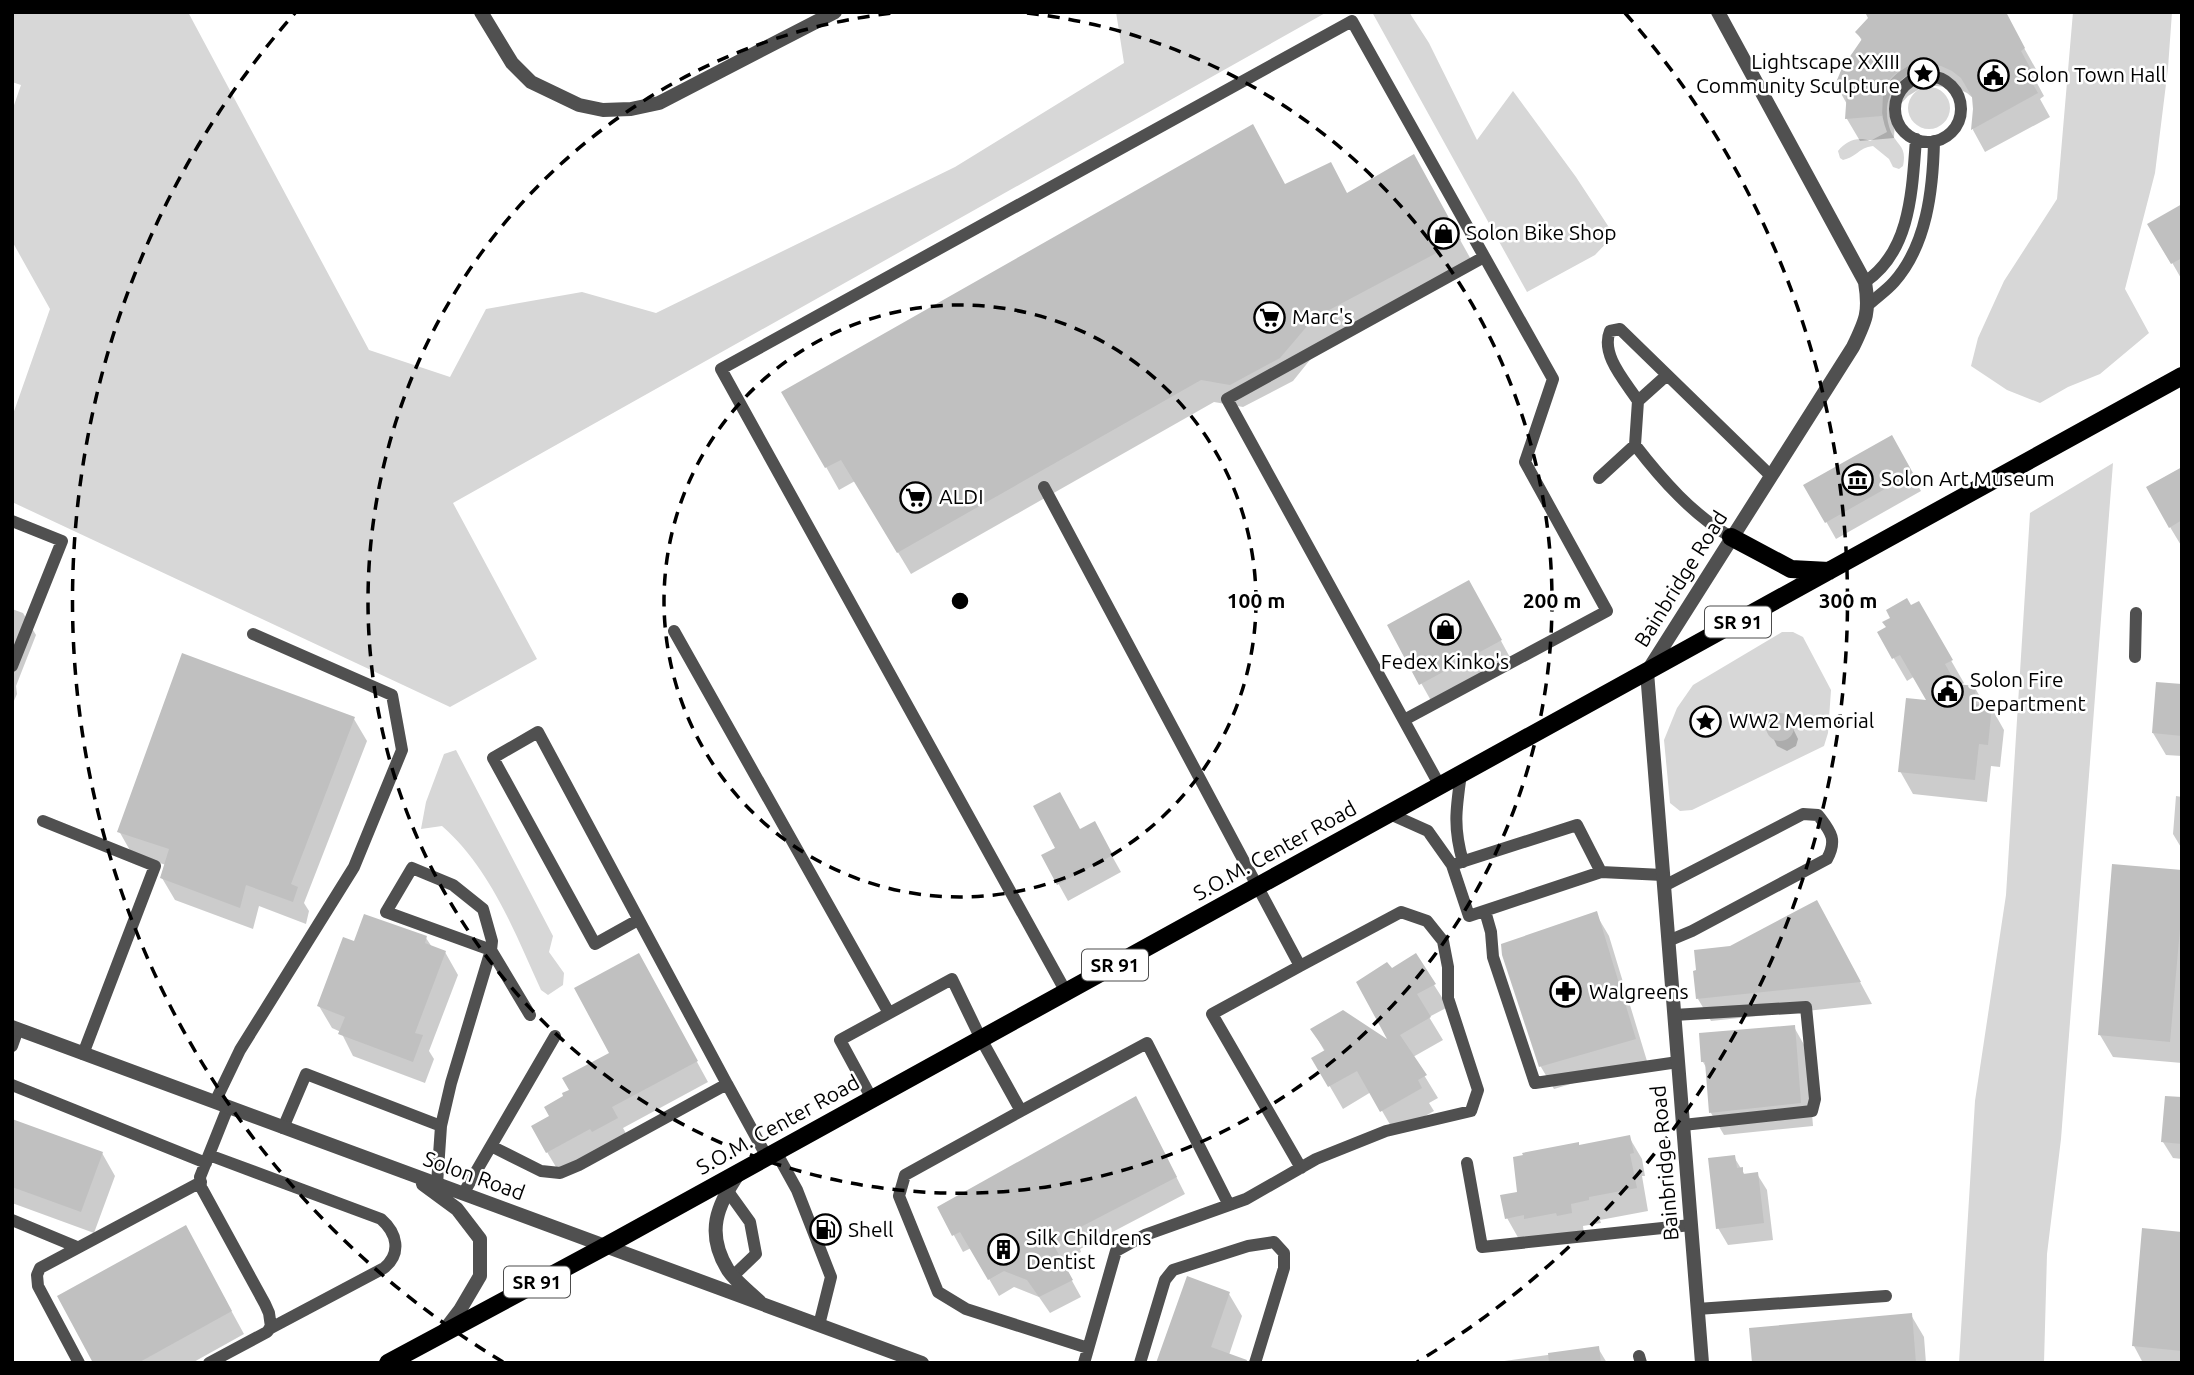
<svg xmlns="http://www.w3.org/2000/svg" width="2194" height="1375" font-family="Ubuntu,sans-serif">
  <rect width="100%" height="100%" fill="#fff"/>
  <!-- green -->
  <path fill="#d7d7d7" d="M12 12H188L369 350 450 377 486 309 582 292 656 313 955 167 1124 63 1116 12H1327L453 503 537 659 450 707 12 502V417L50 309 12 241V111L21 85 12 82Z
    M1372 12H1409L1429 43 1477 140 1513 91 1576 177 1614 235 1595 255 1527 292Z
    M2073 12H2172L2168 68 2155 173 2125 289 2149 333 2100 374 2068 387 2040 403 2007 390 1971 366 1978 338 2004 281 2057 199Z
    M1917 61H1929V67C1897 73 1878 99 1891 132 1898 147 1907 146 1903 166L1899 169 1893 167 1889 159 1873 146C1858 148 1857 157 1843 160L1840 158 1838 151C1846 141 1858 136 1870 141L1887 132C1874 97 1884 77 1917 61Z
    M1908 108a21 21 0 1 1 42 0a21 21 0 1 1-42 0Z
    M2113 463 2061 1139 2047 1254 2044 1363H1959L1975 1101 2006 895 2030 513Z
    M1782 632H1793L1803 637 1831 690 1828 733 1824 746 1692 810 1680 811 1670 803 1664 740 1677 708 1693 685Z
    M456 750 553 936 549 952 564 973 563 985 548 995 541 990C515 933 491 869 442 826L421 829 426 802 444 754Z"/>
  <!-- shadow -->
  <path fill="#0003" d="M2004 12 2037 71 2032 74 2044 96 2040 99 2050 117 1985 152 1973 130 1975 109 1974 99 1967 93 1956 88 1926 85 1908 96 1899 106 1895 118 1894 138 1860 141 1847 119 1848 106 1838 88 1862 41 1857 32Z
    M1426 179 1473 263 1326 340 1293 381 1243 407 1214 402 911 574 855 481 839 490 784 392 1285 186 1347 195Z
    M2182 206V280L2150 224Z
    M1891 438 1921 491 1836 539 1806 486Z
    M2182 469V547L2170 527Z
    M1918 603 1964 683 1959 686 1975 688 1986 707H1991L2004 730 2000 767 1991 766 1987 802 1913 794 1900 771 1930 702 1915 676 1907 681 1879 633Z
    M1481 604 1513 663 1434 706 1389 626Z
    M12 609 23 613 36 635 16 686 17 694 13 703Z
    M2182 686V756L2166 755 2153 733Z
    M1782 716 1789 720 1798 739 1796 746 1787 751 1777 746 1768 727 1770 720Z
    M354 719 367 741 304 903 309 911 306 924 259 906 253 929 175 900 162 878 166 865 132 854 119 831Z
    M2176 796 2182 797V849L2173 834Z
    M1094 824 1121 872 1068 901 1043 856Z
    M2182 872V1063L2113 1057 2100 1035Z
    M1596 914 1609 936 1647 1061 1554 1089 1541 1067 1503 955Z
    M1829 925 1872 1004 1711 1021 1698 999 1731 948Z
    M426 938 432 947 445 952 458 975 429 1051 434 1059 425 1083 353 1056 341 1032 332 1028 319 1006 355 943Z
    M1415 955 1448 1007 1429 1017 1443 1040 1413 1057 1438 1098 1429 1103 1434 1111 1395 1133 1371 1092 1343 1109 1314 1059 1325 1052 1312 1029 1392 1044V971Z
    M650 976 708 1082 623 1128 629 1139 559 1172 547 1152 551 1117 566 1096 611 1053Z
    M1794 1027 1807 1050 1813 1126 1724 1135 1711 1113 1707 1069 1703 1062Z
    M2182 1099V1159L2173 1158 2163 1142Z
    M1145 1115 1185 1194 1080 1249 1081 1252 1061 1261 1081 1297 1050 1313 1039 1297 1014 1287 999 1296 971 1248 963 1252 939 1208Z
    M12 1130 102 1153 115 1176 94 1233 12 1203Z
    M1629 1137 1642 1159 1645 1176H1642L1648 1211 1600 1220 1601 1223 1583 1226 1584 1235 1520 1241 1507 1218 1519 1193 1580 1146Z
    M1734 1157 1745 1175 1757 1174 1767 1190 1773 1240 1728 1245 1718 1228Z
    M2182 1233V1363H2143L2134 1346Z
    M198 1250 244 1334 192 1363H95Z
    M1229 1294 1242 1316 1228 1358 1158 1363Z
    M1911 1315 1924 1337 1926 1363H1754Z
    M1598 1348 1607 1363H1497V1362Z"/>
  <!-- building -->
  <path fill="#c0c0c0" d="M1865 12H2006L2025 48 2021 51 2033 73 2028 76 2038 93 1971 130 1973 109 1972 97 1961 78 1952 71 1941 66 1913 63 1895 74 1886 83 1883 94 1882 116 1845 119 1847 91 1836 88 1837 80 1842 68 1862 39 1855 32 1868 18Z
    M1253 124 1285 184 1331 162 1347 193 1414 154 1461 240 1314 318 1280 358 1230 385 1201 380 897 553 841 460 825 468 781 392Z
    M2182 204V258L2171 264 2147 224Z
    M1892 435 1913 473 1825 523 1803 485Z
    M2182 467V520L2169 528 2146 487Z
    M1469 580 1502 640 1419 685 1387 625Z
    M1907 598 1911 605 1919 601 1953 660 1945 664 1956 684 1976 686 1974 704 1992 706 1988 745 1979 744 1975 780 1898 772 1906 698 1926 700 1900 655 1892 659 1877 632 1886 627 1882 622 1890 618 1886 610Z
    M182 653 355 717 291 884 298 887 293 902 246 885 240 908 160 878 169 849 117 832Z
    M2156 682 2182 684V736L2152 733Z
    M1766 727a14 14 0 1 1 28 0a14 14 0 1 1-28 0Z
    M1060 792 1080 829 1095 821 1113 855 1057 885 1041 855 1055 848 1033 806Z
    M2112 864 2182 870V906L2170 1042 2098 1035Z
    M1817 900 1861 982 1696 999 1693 971 1696 970 1694 950 1730 946Z
    M1597 911 1636 1039 1539 1067 1502 955 1501 944Z
    M364 914 427 936 425 943 446 951 415 1033 423 1035 413 1062 338 1034 345 1017 317 1006 343 937 354 941Z
    M639 953 698 1061 612 1107 618 1118 592 1132 590 1129 546 1153 531 1126 549 1116 544 1107 563 1096 562 1093 569 1090 562 1078 609 1053 574 988Z
    M1416 953 1436 984 1417 994 1431 1017 1400 1035 1427 1075 1418 1080 1422 1088 1380 1112 1357 1071 1328 1087 1311 1058 1325 1050 1310 1029 1343 1010 1387 1039 1356 982 1387 962 1392 968Z
    M1795 1025 1801 1103 1709 1113 1705 1062H1701L1699 1033Z
    M1136 1096 1177 1177 1071 1232 1073 1235 1053 1244 1073 1280 1039 1297 1027 1280 1004 1271 988 1280 960 1232 952 1236 937 1207Z
    M2165 1096 2182 1097V1144L2161 1142Z
    M12 1119 103 1152 81 1212 12 1187Z
    M1630 1135 1634 1153 1630 1154 1637 1188 1589 1197V1200L1571 1204 1572 1213 1557 1216 1556 1213 1524 1219V1215L1505 1219 1500 1195 1517 1192 1513 1157 1523 1155 1522 1153 1579 1142V1145Z
    M1735 1155 1737 1168 1743 1167V1174L1758 1172 1764 1223 1716 1229 1708 1158Z
    M186 1225 232 1311 138 1363H93L57 1296Z
    M2142 1228 2182 1232V1351L2132 1346Z
    M1187 1276 1230 1292 1211 1347 1247 1360 1246 1363H1156Z
    M1912 1313 1916 1363H1752L1749 1328Z
    M1599 1346 1601 1363H1549L1548 1353Z"/>
  <g fill="none" stroke-linecap="round" stroke-linejoin="round">
    <!-- service -->
    <path stroke="#505050" stroke-width="12" d="M1895 109a33 33 0 1 1 66 0a33 33 0 1 1-66 0Z
      M1865 282C1911 251 1912 190 1916 139
      M1869 304C1877 297 1887 290 1894 282 1927 245 1933 189 1934 141
      M1638 401C1626 382 1600 355 1610 331L1620 329 1771 476
      M1635 445C1662 480 1693 515 1731 537
      M1599 478 1635 445 1638 401 1667 375
      M1044 487 1300 966 1401 912 1427 921 1443 941 1448 967V998L1478 1090 1471 1111 1386 1131 1316 1159 1246 1199 1145 1235 1116 1251 1084 1363
      M12 521 62 541 12 666
      M674 631 889 1013
      M2135 657 2136 613
      M1461 774C1456 809 1453 827 1463 862
      M1440 786 1227 399 1484 257
      M1390 814 1428 831 1430 834 1452 865 1469 916 1601 872 1663 875
      M43 821 155 866 83 1054
      M1452 865 1577 825 1601 872
      M1664 886 1803 814 1818 815C1830 831 1838 839 1827 859L1692 931 1668 941
      M1485 911 1491 932 1493 957 1535 1083 1678 1062
      M638 920 595 944 493 758 538 732 727 1084
      M1300 966 1212 1014 1301 1168
      M1066 992 721 369 1352 21 1553 379 1525 462 1607 611 1404 720
      M1674 1015 1806 1007 1815 1099 1812 1111 1683 1125
      M12 1046 18 1029
      M12 1085 206 1163
      M872 1099 840 1040 952 979 981 1039 1021 1111 905 1175 899 1196 938 1292 966 1309 1088 1348
      M215 1102 240 1050 354 867 402 750 392 695 253 634
      M1021 1111 1147 1043 1229 1205
      M283 1128 306 1074 441 1126
      M491 1146 541 1171 560 1173 579 1165 727 1084 767 1157
      M776 1152 797 1190 831 1277 819 1325
      M209 1155 381 1219C397 1233 402 1253 384 1268L269 1329
      M1467 1163 1482 1247 1691 1225
      M437 1184 441 1126 451 1083 491 950 492 941 483 909 453 885 412 868 386 912 491 950 530 1015
      M727 1190 750 1222 756 1254 733 1276
      M463 1194 555 1036
      M12 1220 77 1247
      M1697 1309 1886 1296
      M1639 1356 1641 1363
      M79 1363 38 1286 37 1275 40 1268 201 1182
      M209 1363 267 1332 271 1327 269 1313 265 1304 201 1187 200 1177 228 1107
      M1140 1363 1165 1280 1173 1270 1248 1246 1274 1242 1284 1253V1268L1255 1363"/>
    <!-- minor -->
    <path stroke="#505050" stroke-width="14" d="M481 12 512 63 531 82 579 105 603 110 631 109 659 103 835 12"/>
    <!-- tertiary -->
    <path stroke="#505050" stroke-width="14" d="M12 1027 922 1363
      M739 1173C717 1205 705 1233 728 1270 736 1282 750 1292 760 1302
      M423 1184 457 1209 480 1239V1276L460 1310 444 1331
      M1702 1363 1647 672 1853 347C1866 320 1870 312 1865 282L1718 12"/>
    <!-- primary -->
    <path stroke="#000" stroke-width="18" d="M1731 537 1791 569 1829 571
      M388 1363 604 1247 2182 376"/>
  </g>
  <!-- distance rings -->
  <g fill="none" stroke="#000" stroke-width="3.5" stroke-dasharray="12 9">
    <circle cx="960" cy="601" r="296"/>
    <path d="M1027 13A592 592 0 1 1 893 13"/>
    <path d="M503 1362A888 888 0 0 1 295 13M1625 13A888 888 0 0 1 1417 1362"/>
  </g>
  <!-- icons -->
  <defs>
    <symbol id="sight-ring" viewBox="-11 -11 22 22"><circle r="9.5" fill="#fff" stroke="#000" stroke-width="1.5"/><path d="M0-6L1.8-2.2L6-1.7L2.9 1.2L3.7 5.4L0 3.3L-3.7 5.4L-2.9 1.2L-6-1.7L-1.8-2.2Z" fill="#000"/></symbol>
    <symbol id="civic-ring" viewBox="-11 -11 22 22"><circle r="9.5" fill="#fff" stroke="#000" stroke-width="1.5"/><path d="M-.6-6.5H3V-4.5H.6V-3L4-1V1h2V6H-6V1h2V-1L-.6-3ZM-1.2 2.5V6h2.4V2.5Z" fill="#000"/></symbol>
    <symbol id="shop-ring" viewBox="-11 -11 22 22"><circle r="9.5" fill="#fff" stroke="#000" stroke-width="1.5"/><path d="M-5-2.5h2.3a2.7 3.5 0 0 1 5.4 0H5L5.5 6h-11ZM-1.5-2.5h3a1.5 2.3 0 0 0-3 0Z" fill="#000"/></symbol>
    <symbol id="supermarket-ring" viewBox="-11 -11 22 22"><circle r="9.5" fill="#fff" stroke="#000" stroke-width="1.5"/><path d="M-6-5.5h2.5l.6 2H6L4.5 2H-2.5L-4.4-4H-6ZM-1.5 3.2a1.3 1.3 0 1 0 .1 0ZM3 3.2a1.3 1.3 0 1 0 .1 0Z" fill="#000"/></symbol>
    <symbol id="museum-ring" viewBox="-11 -11 22 22"><circle r="9.5" fill="#fff" stroke="#000" stroke-width="1.5"/><path d="M0-6L6-3V-2H-6V-3ZM-5-1h2V3h-2ZM-1-1h2V3h-2ZM3-1h2V3H3ZM-6 4H6V6H-6Z" fill="#000"/></symbol>
    <symbol id="pharmacy-ring" viewBox="-11 -11 22 22"><circle r="9.5" fill="#fff" stroke="#000" stroke-width="1.5"/><path d="M-2-6h4v4h4v4h-4v4h-4v-4h-4v-4h4Z" fill="#000"/></symbol>
    <symbol id="fuel-ring" viewBox="-11 -11 22 22"><circle r="9.5" fill="#fff" stroke="#000" stroke-width="1.5"/><path d="M-5.5-6h7V0h2V4h1.3V-2.5L3-4.5l.8-.8L6-3V5H2.5V1h-1V6h-7ZM-4.2-4.7v3.2H.2V-4.7Z" fill="#000"/></symbol>
    <symbol id="building-ring" viewBox="-11 -11 22 22"><circle r="9.5" fill="#fff" stroke="#000" stroke-width="1.5"/><path d="M-4-6H4V6H1V3H-1V6H-4ZM-2.5-4.3h1.7v1.8h-1.7ZM.8-4.3h1.7v1.8H.8ZM-2.5-1h1.7V.8h-1.7ZM.8-1h1.7V.8H.8Z" fill="#000"/></symbol>
  </defs>
  <g fill-rule="evenodd">
    <use href="#sight-ring" x="1906" y="56" width="35" height="35"/>
    <use href="#civic-ring" x="1976" y="58" width="35" height="35"/>
    <use href="#shop-ring" x="1426" y="216" width="35" height="35"/>
    <use href="#supermarket-ring" x="1252" y="300" width="35" height="35"/>
    <use href="#museum-ring" x="1840" y="462" width="35" height="35"/>
    <use href="#supermarket-ring" x="898" y="480" width="35" height="35"/>
    <use href="#shop-ring" x="1428" y="612" width="35" height="35"/>
    <use href="#civic-ring" x="1930" y="674" width="35" height="35"/>
    <use href="#sight-ring" x="1688" y="704" width="35" height="35"/>
    <use href="#pharmacy-ring" x="1548" y="974" width="35" height="35"/>
    <use href="#fuel-ring" x="808" y="1212" width="35" height="35"/>
    <use href="#building-ring" x="986" y="1232" width="35" height="35"/>
  </g>
  <g text-anchor="middle" stroke-width="5" stroke-linejoin="round" paint-order="stroke">
    <!-- shield labels -->
    <g fill="#fff" stroke="#4c4c4c" stroke-width="2">
      <rect x="1705" y="606.5" width="66" height="31" rx="5"/>
      <rect x="1082" y="949.5" width="66" height="31" rx="5"/>
      <rect x="504" y="1266.5" width="66" height="31" rx="5"/>
    </g>
    <g font-size="19" font-weight="bold" fill="#000">
      <text x="1738" y="629">SR 91</text>
      <text x="1115" y="972">SR 91</text>
      <text x="537" y="1289">SR 91</text>
    </g>
    <!-- poi labels -->
    <g font-size="21" fill="#000" stroke="#fff" text-anchor="start">
      <text x="1900" y="69" text-anchor="end">Lightscape XXIII<tspan x="1900" dy="24">Community Sculpture</tspan></text>
      <text x="2016" y="82">Solon Town Hall</text>
      <text x="1466" y="240">Solon Bike Shop</text>
      <text x="1292" y="324">Marc's</text>
      <text x="1881" y="486">Solon Art Museum</text>
      <text x="939" y="504">ALDI</text>
      <text x="1445" y="669" text-anchor="middle">Fedex Kinko's</text>
      <text x="1970" y="687">Solon Fire<tspan x="1970" dy="24">Department</tspan></text>
      <text x="1729" y="728">WW2 Memorial</text>
      <text x="1589" y="999">Walgreens</text>
      <text x="848" y="1237">Shell</text>
      <text x="1026" y="1245">Silk Childrens<tspan x="1026" dy="24">Dentist</tspan></text>
    </g>
    <!-- street labels -->
    <g font-size="21" fill="#000" stroke="#fff">
      <text transform="translate(1681 579) rotate(-58)" y="7">Bainbridge Road</text>
      <text transform="translate(1275 851) rotate(-29)" y="7">S.O.M. Center Road</text>
      <text transform="translate(778 1125) rotate(-29)" y="7">S.O.M. Center Road</text>
      <text transform="translate(1665 1163) rotate(-95)" y="7">Bainbridge Road</text>
      <text transform="translate(474 1176) rotate(20)" y="7">Solon Road</text>
    </g>
  </g>
  <circle cx="960" cy="601" r="10" fill="#000" stroke="#fff" stroke-width="3.5"/>
  <g font-size="21" text-anchor="middle" font-weight="bold" fill="#000" stroke="#fff" stroke-width="5" stroke-linejoin="round" paint-order="stroke">
    <text x="1256" y="608">100 m</text>
    <text x="1552" y="608">200 m</text>
    <text x="1848" y="608">300 m</text>
  </g>
  <!-- border -->
  <rect width="2194" height="1375" fill="none" stroke="#000000" stroke-width="28"/>
</svg>
